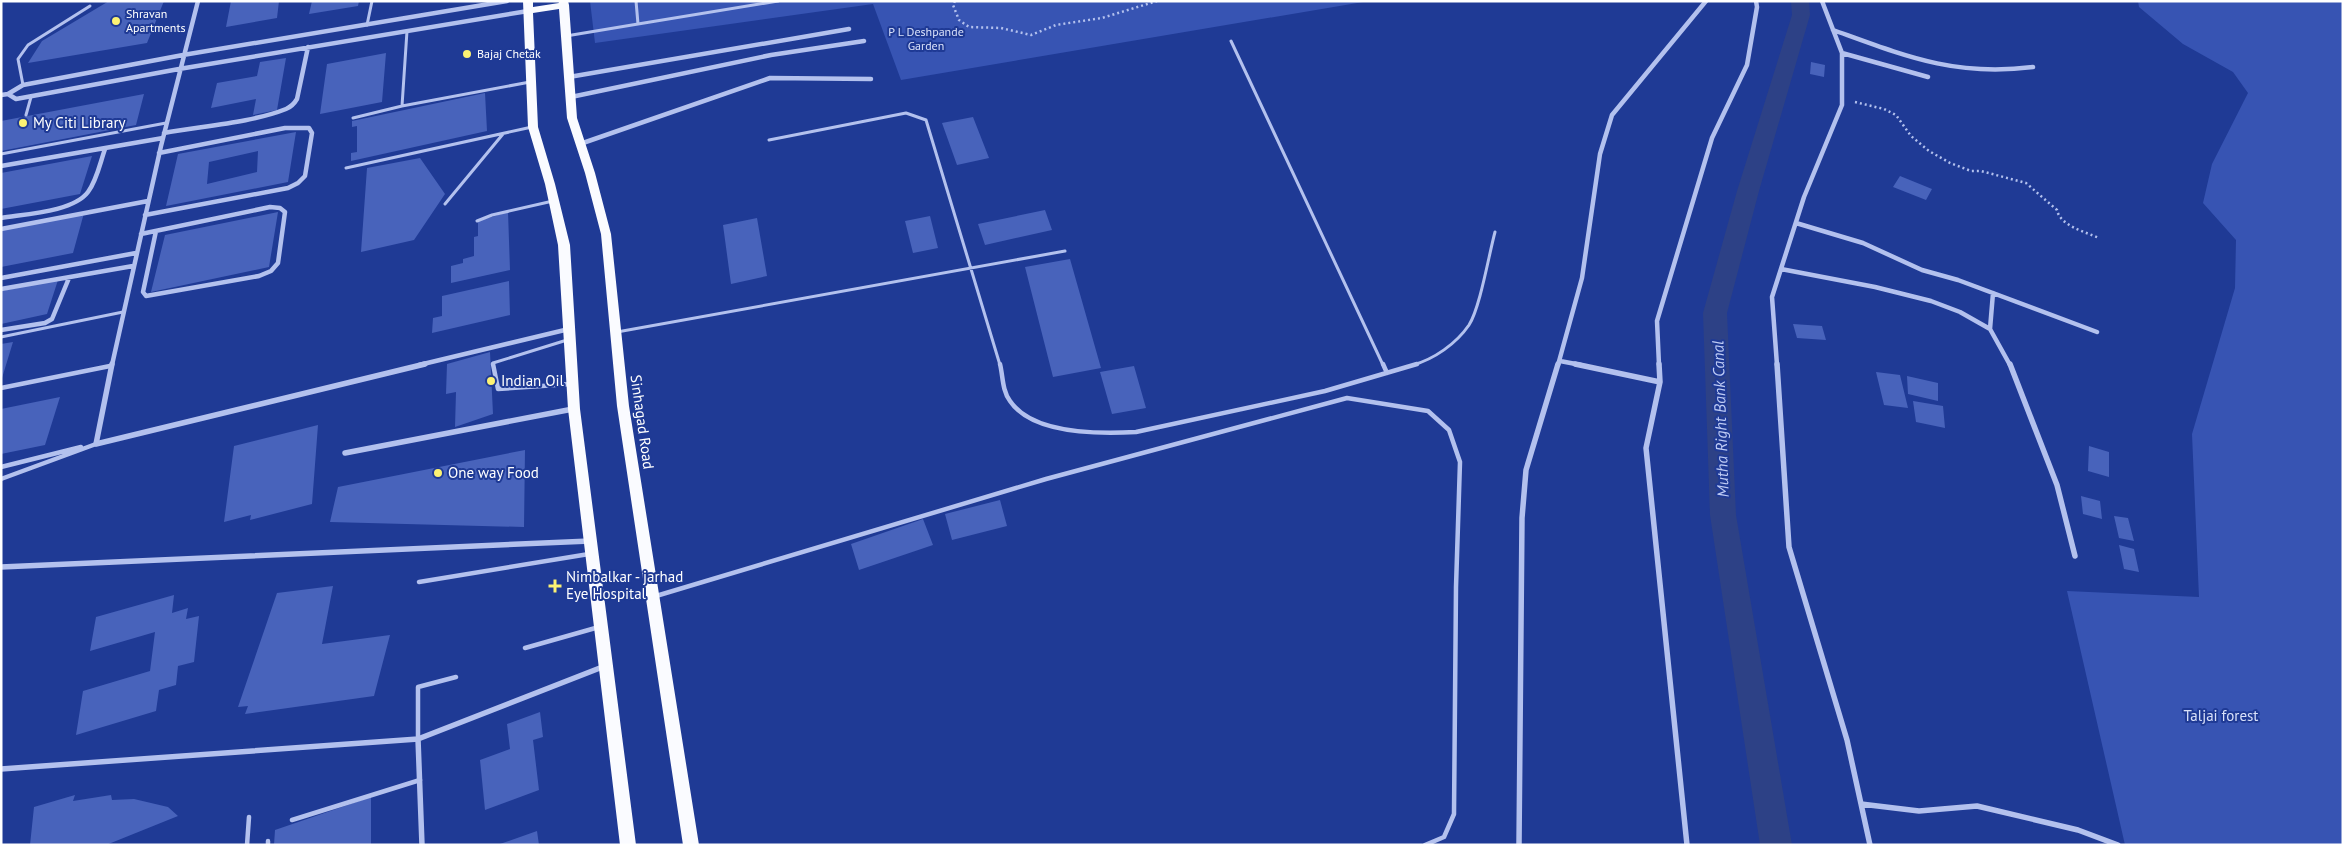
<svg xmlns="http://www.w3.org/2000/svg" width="2344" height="846" font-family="'PT Sans',sans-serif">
  <rect width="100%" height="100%" fill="#1f3a95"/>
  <!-- green -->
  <path fill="#3754b3" d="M590 1H1369L901 80 873 4 595 43Z
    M2138 1H2343V845H2125L2067 591 2199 597 2192 434 2235 288 2236 240 2203 203 2212 164 2248 93 2233 72 2183 44 2139 7Z"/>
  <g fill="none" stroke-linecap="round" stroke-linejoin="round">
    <!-- canal -->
    <path fill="#2d4186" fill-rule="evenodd" d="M1791 1H1809L1810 15 1759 191 1727 313 1736 515 1792 845H1760L1710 515 1703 313 1737 191 1792 15Z"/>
  </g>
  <!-- building -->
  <path fill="#4863bb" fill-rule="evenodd" d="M109 1H164L147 43 28 63 42 41Z
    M231 1H279L277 18 226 27Z
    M312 1H359L358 6 309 14Z
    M386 53 382 102 320 114 327 64Z
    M286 58 277 110 253 115 256 99 211 108 217 83 257 76 260 62Z
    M1811 62 1825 65 1824 77 1810 74Z
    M485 93 487 131 351 161V153L357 152V126L352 127V121Z
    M144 94 136 125 1 151V121Z
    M973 117 989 158 957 165 942 123Z
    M296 132 288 182 166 206 178 154ZM258 151 257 172 207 184 209 162Z
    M92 156 80 194 1 209V173Z
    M420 158 445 194 414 240 361 252 367 168Z
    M1900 176 1932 189 1926 200 1893 187Z
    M1045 210 1052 230 985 245 978 224Z
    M278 212 269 267 151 292 165 235Z
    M508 212 510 270 451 283V266L463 263V259L474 256V237L478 236V221Z
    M84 213 73 253 1 267V230Z
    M930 216 938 248 913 253 905 221Z
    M757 218 767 276 731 284 723 225Z
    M1070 259 1101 368 1053 377 1025 267Z
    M58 280 47 314 1 324V291Z
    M509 281 510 315 432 333 433 318 442 316V296Z
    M1793 324 1822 326 1826 340 1797 338Z
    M13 342 2 378H1V344Z
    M490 352 493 414 455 427 456 392 446 394 447 364Z
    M1134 366 1146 408 1112 414 1100 372Z
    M1876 372 1900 375 1908 408 1884 405Z
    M1907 376 1938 383V401L1908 394Z
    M60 397 45 445 1 454V409Z
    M1913 401 1943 406 1945 428 1916 422Z
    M318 425 312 504 250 520 251 515 224 522 234 446Z
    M2089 446 2109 452V477L2088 471Z
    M525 450 524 527 330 522 338 487Z
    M2081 496 2100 501 2102 519 2083 514Z
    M1000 500 1007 526 952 540 945 514Z
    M2114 516 2128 518 2134 541 2119 538Z
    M923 519 933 545 859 570 851 544Z
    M2119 545 2134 549 2139 572 2124 569Z
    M333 586 322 644 390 635 374 696 245 714 248 706 238 707 277 593Z
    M174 595 172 613 188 608 186 619 199 616 194 662 178 666 176 685 159 690 156 711 76 735 83 691 150 671 155 632 90 651 96 617Z
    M540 712 543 737 533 740 539 790 485 810 480 760 510 749 507 724Z
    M75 795 73 801 111 795 112 800 134 799 168 807 178 816 106 845H30L34 807Z
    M371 797V845H274L275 830Z
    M537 831 539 845H500V844Z"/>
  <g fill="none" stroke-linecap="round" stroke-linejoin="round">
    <!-- path -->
    <path stroke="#b3c1ee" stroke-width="2.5" stroke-dasharray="2 3" stroke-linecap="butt" d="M955 1 953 5 959 20 969 27 1001 28 1031 35 1056 25 1102 18 1157 1
      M1855 102 1884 109 1896 115 1911 136 1929 151 1950 163 1971 171H1981L2026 183 2057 210C2060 226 2086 232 2099 238"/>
    <!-- lane-far1 -->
    <path stroke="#b3c1ee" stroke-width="3" d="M638 24 778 1
      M367 25 372 1
      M566 36 638 24 636 1
      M1231 41 1383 365
      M23 85 18 59 28 45 90 6
      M402 106 407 31
      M26 115 31 97
      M353 118 402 106 530 82
      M769 140 906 113 926 120 1000 365
      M1 154 166 123
      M346 168 532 127
      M445 204 503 134
      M477 221 492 215 553 201
      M617 332 1065 251
      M1 337 123 312
      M493 365V363L567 340
      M1413 365C1434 359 1456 344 1469 325 1480 308 1489 254 1495 232"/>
    <!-- lane -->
    <path stroke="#b3c1ee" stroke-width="4.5" d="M493 364 498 389 571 384
      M1000 364C1003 376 1002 390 1010 401 1033 435 1100 434 1136 432L1325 391 1417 364
      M1383 364 1387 373
      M1 388 110 366
      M1 467 81 447
      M1 479 96 444
      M419 582 589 554
      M656 596 1046 479 1347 398 1428 411 1449 430 1460 462 1456 587 1454 814 1444 837 1425 845
      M525 648 599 627
      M418 739V687L456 677
      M292 820 420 780
      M268 841V845
      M247 845 249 817"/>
    <!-- street-far1 -->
    <path stroke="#b3c1ee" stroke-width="4.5" d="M1833 30C1905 56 1955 77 2033 67
      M1842 53 1928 77
      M569 77 849 29
      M8 94 16 99 179 69 528 11
      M1 95 8 94 23 85 183 55 507 1
      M571 97 771 55 864 41
      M164 133C201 126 251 123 286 109 291 107 294 104 297 99L308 47
      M580 144 770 78 871 79
      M1 166 163 138
      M145 215 288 188 298 183 305 176 312 133 309 128H285L159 153
      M1 218C25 214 73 212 88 192 97 180 100 163 105 149
      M1796 223 1863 243 1922 270 1958 280 2097 332
      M1 229 148 201
      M141 234 270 207 280 208 285 212 278 263 271 271 259 276 146 296 143 292 156 231
      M1781 269 1875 287 1931 301 1960 312 1990 329 2010 365
      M1 278 136 253
      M1 289 133 266
      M1990 329 1993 293
      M1 330 45 323 52 319 69 278
      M1560 361 1581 365
      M112 365 161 146 198 1
      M419 365 569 329
      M1558 365 1582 278 1600 154 1612 115 1706 1
      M1659 365 1657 321 1712 138 1747 65 1757 7 1756 1
      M1777 365 1772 297 1804 197 1842 105V53L1822 1"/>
    <!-- street -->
    <path stroke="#b3c1ee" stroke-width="5.5" d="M112 364 96 444 425 364
      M1575 364 1660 382
      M1659 364 1660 382 1646 448 1687 845
      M1777 364 1789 547 1847 740 1870 845
      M2010 364 2057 485 2075 556
      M345 453 573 409
      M1 567 590 541
      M418 739 422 845
      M1 769 418 739 605 666
      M1861 804 1919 811 1977 806 2078 830 2118 845
      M1519 845 1522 518 1526 470 1558 364"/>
    <!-- primary -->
    <path fill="#fafbff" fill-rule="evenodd" d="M523 1H533V7L559 3 558 1H568L569 5 577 118 595 173 611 234 629 406 699 845H683L617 406 601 234 585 173 567 118 559 9 533 13 538 127 555 184 570 245 580 409 636 845H620L568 409 558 245 545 184 528 127Z"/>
  </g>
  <!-- markers -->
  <g fill="#fcf273" stroke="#1f3a95" stroke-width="2">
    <circle cx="116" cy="21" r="5"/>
    <circle cx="467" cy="54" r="5"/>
    <circle cx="23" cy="123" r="5"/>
    <circle cx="491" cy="381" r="5"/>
    <circle cx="438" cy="473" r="5"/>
    <path d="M552.5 578.5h5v5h5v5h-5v5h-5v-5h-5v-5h5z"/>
  </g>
  <g text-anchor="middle" stroke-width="4" stroke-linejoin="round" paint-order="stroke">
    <!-- far-poi labels -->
    <g font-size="12" fill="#fff" stroke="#1f3a95" text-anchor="start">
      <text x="126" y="18">Shravan<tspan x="126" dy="14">Apartments</tspan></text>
      <text x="477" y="58">Bajaj Chetak</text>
    </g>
    <!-- far-park labels -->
    <g font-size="12" fill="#d9e1fa" stroke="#1f3a95">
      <text x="926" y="36">P L Deshpande<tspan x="926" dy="14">Garden</tspan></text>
    </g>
    <!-- poi labels -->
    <g font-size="15" fill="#fff" stroke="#1f3a95" text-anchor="start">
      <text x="33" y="128">My Citi Library</text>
      <text x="501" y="386">Indian Oil</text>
      <text x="448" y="478">One way Food</text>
      <text x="566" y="582">Nimbalkar - jarhad<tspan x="566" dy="17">Eye Hospital</tspan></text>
    </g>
    <!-- street labels -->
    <g font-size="15" fill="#fff" stroke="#1f3a95">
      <text transform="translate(642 422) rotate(82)" y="5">Sinhagad Road</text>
    </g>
    <!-- park labels -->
    <g font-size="15" fill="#d9e1fa" stroke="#1f3a95">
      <text x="2221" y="721">Taljai forest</text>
    </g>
    <!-- water labels -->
    <g font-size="16" font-style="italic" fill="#bfccf5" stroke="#1f3a95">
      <text transform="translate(1720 419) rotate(-92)" y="6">Mutha Right Bank Canal</text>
    </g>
  </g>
  <!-- border -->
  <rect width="2344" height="846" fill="none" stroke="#ffffff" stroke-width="5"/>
</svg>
